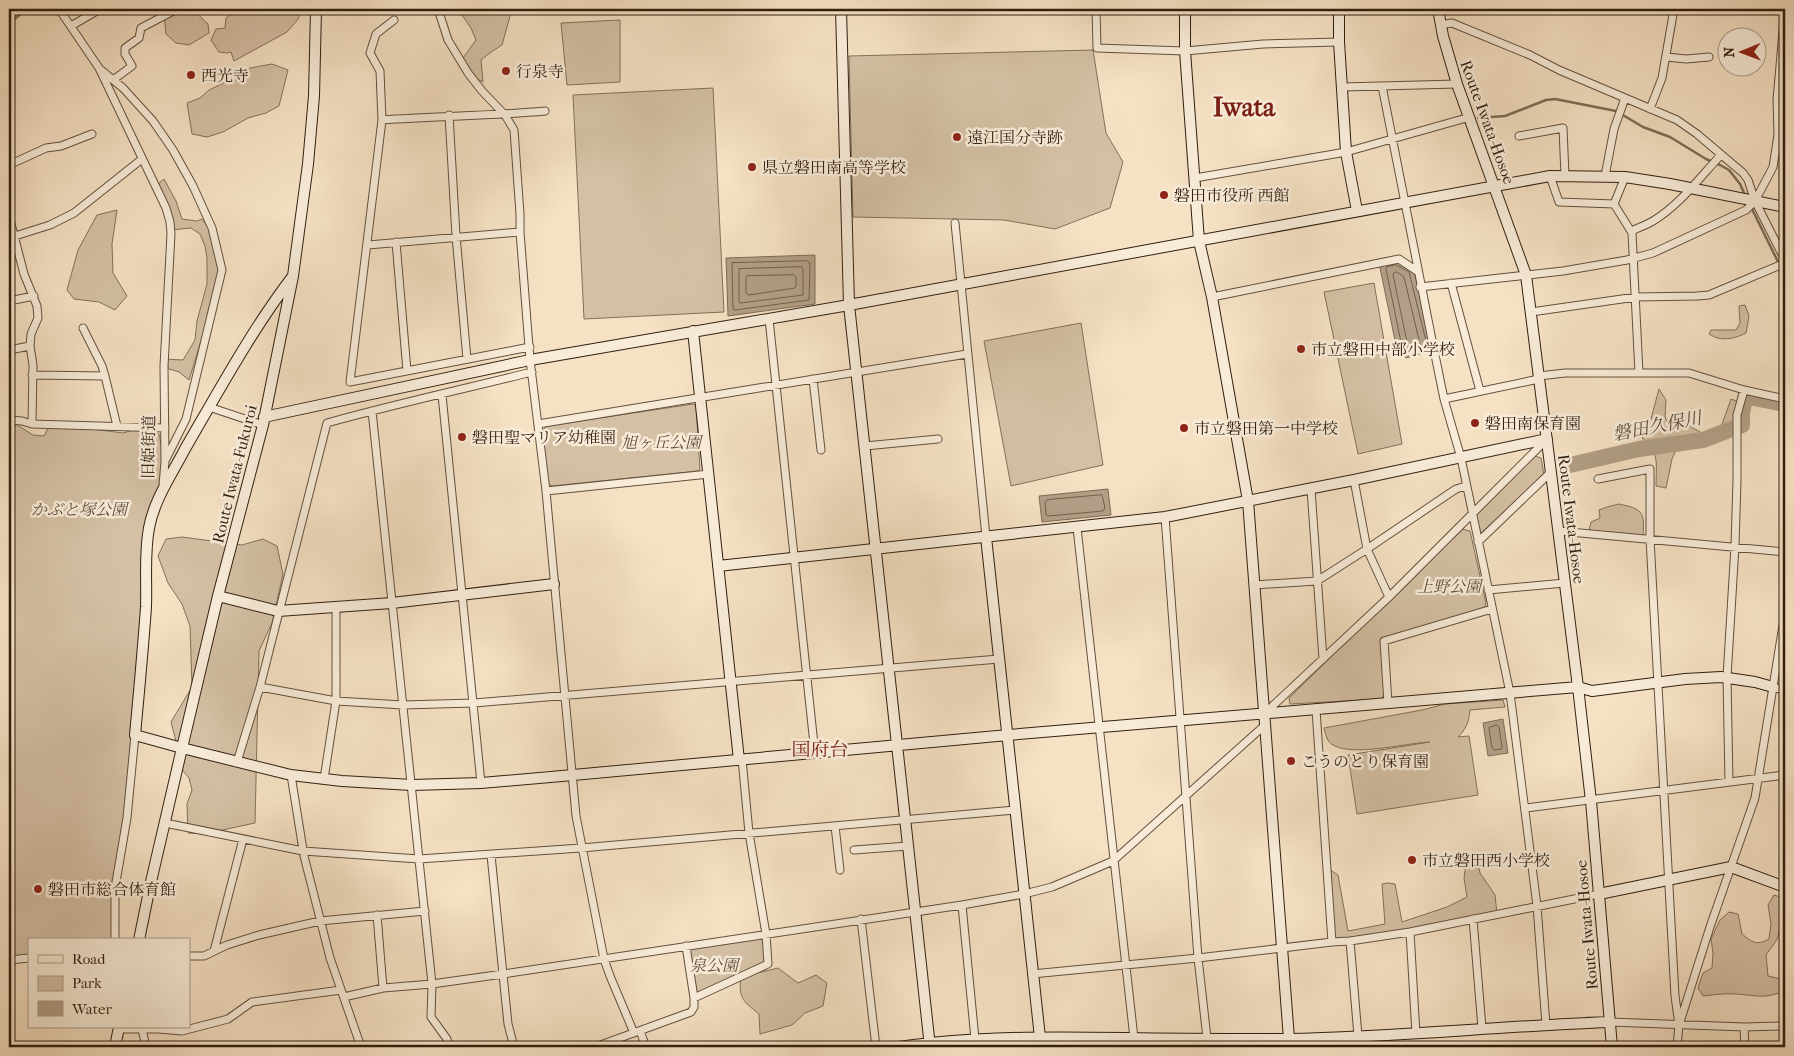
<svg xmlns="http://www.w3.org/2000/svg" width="1794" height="1056" font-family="'IM FELL French Canon','Noto Serif JP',serif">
  <rect width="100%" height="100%" fill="#f5e1c4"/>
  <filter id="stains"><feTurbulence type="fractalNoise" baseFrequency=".004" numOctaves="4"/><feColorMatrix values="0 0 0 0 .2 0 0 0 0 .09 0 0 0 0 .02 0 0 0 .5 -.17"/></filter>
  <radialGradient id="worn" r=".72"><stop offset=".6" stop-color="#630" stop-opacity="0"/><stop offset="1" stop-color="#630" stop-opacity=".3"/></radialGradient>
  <!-- green -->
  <path fill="#d4c0a5" stroke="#82705a" d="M192 9 208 24 209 33 189 45 176 43 166 34 164 16Z
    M245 9H299V18L287 32 234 61 231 52 227 53 219 52 211 40 216 29 225 28 226 18 231 14Z
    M477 9H512L502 45 491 52 481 60 483 82 472 76 463 58 476 40 471 28 462 15 474 12Z
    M620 20V82L567 85 561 23Z
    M1093 50 1106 133 1123 162 1110 208 1055 229 1004 220 853 217 849 56Z
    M272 64 288 70 279 106 266 113 248 118 223 132 207 137 192 134 187 103 200 98 209 90 223 83 236 80 250 68Z
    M713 88 724 312 584 319 573 95Z
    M164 179 176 201 182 219 197 221 202 219 214 235 221 266 219 283 189 380 179 372 169 369 164 359 183 360 195 340 197 321 207 284V258L205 246 200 234 191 228 171 230 158 184Z
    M117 210 112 244 113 273 127 296 115 310 99 302 74 299 67 290 78 250 97 215Z
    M1374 283 1402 444 1358 454 1324 292Z
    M1745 305 1749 316 1746 333C1734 339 1721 342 1709 334L1711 330H1736L1740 323 1739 306Z
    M1081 323 1103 465 1011 486 984 341Z
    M1659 389 1666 400 1665 417 1671 430 1689 426 1702 433 1721 427 1731 399 1739 402 1742 425 1721 433 1699 445 1679 443 1672 459 1666 488 1656 486C1656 463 1660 453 1642 438L1648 430Z
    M693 404 696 406 700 469 698 471 552 486 547 483 543 430 547 426Z
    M9 423H14L33 435 44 436 48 428 63 425 123 433 144 427 159 434 165 462 153 512 115 940H29V958L9 960Z
    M1535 456 1541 458 1544 475 1481 533 1475 515Z
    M1619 504C1642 509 1645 511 1643 536L1627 537 1612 532 1589 531 1591 522 1600 518 1599 510 1607 507Z
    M1462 529 1470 531 1486 603 1484 609 1386 638 1385 692 1382 699 1290 704 1289 698Z
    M182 537 242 545 263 539 277 546 283 574 272 623 259 651 255 823 204 834 188 833 187 804 192 790 189 778 178 765 176 741 171 722 192 687 190 626 182 604 168 583 158 556 166 539Z
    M1503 700 1505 707 1470 710C1469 722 1466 729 1458 737L1469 736 1478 795 1357 814 1348 755 1430 742C1406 743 1353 757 1333 745 1327 742 1326 735 1324 728L1422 710 1445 704Z
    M1475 852 1480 873 1495 895 1497 914 1383 936 1335 940 1327 868 1338 875 1348 931 1385 924 1382 884 1387 883 1395 884 1402 922 1447 907 1467 897 1464 878 1467 856Z
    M1774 895 1784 898 1782 927 1776 941 1766 955 1768 976 1785 980V990C1766 1000 1755 995 1735 994 1724 993 1714 995 1703 996L1698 988 1703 973 1712 968 1713 953 1711 939 1720 920 1729 912 1738 914 1742 934C1752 942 1756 946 1769 939L1771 924 1768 905Z
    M767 938 768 964 745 976 778 968 798 983 816 975 827 983 823 1006 805 1013 792 1025 760 1034 759 1014C743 1001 738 998 741 977L694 998 686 946Z"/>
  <!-- water -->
  <path fill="#b29f87" stroke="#7e6c57" d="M815 255V304L728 316 726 258Z
    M1396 260 1413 268 1434 350 1406 358 1404 354 1398 355 1379 263Z
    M1108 489 1111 515 1042 522 1039 496Z
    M1503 719 1508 753 1488 756 1483 723Z"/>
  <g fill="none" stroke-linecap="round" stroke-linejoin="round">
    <!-- shore -->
    <path stroke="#725f4c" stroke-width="1" d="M808 261 810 263 809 300 735 310 733 309 732 263Z
      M1396 265 1409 272 1427 345 1425 347 1410 352 1402 347 1386 269 1387 267Z
      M802 267 803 270V295L741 303 739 302V269Z
      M1397 272 1404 277 1419 340 1418 343 1411 345 1407 342 1393 275 1394 273Z
      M794 275 796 277V286L795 288 749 295 746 293V278L747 276Z
      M1102 495 1105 508 1103 511 1049 516 1046 515 1045 503 1047 500Z
      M1497 725 1499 727 1502 747 1501 749 1494 750 1492 748 1489 728Z"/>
    <!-- stream -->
    <path stroke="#7e6c57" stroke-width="2.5" d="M9 24 26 9
      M1478 118 1505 116 1546 100 1555 99 1616 111 1643 127 1670 137 1706 159 1720 165 1729 170 1740 184 1745 195
      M1751 207 1785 276"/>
    <!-- river -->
    <path stroke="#b29f87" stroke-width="16" d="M1570 465 1639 449 1703 440 1742 425V413L1745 398 1749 397 1785 404"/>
    <defs>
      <path id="street" d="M59 9 99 68 166 208 170 222 171 234 164 366 165 462 163 485
        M438 9 448 40 468 73 482 91 505 115 514 130 520 214V232L530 360 546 491 576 816 604 959 610 976 634 1033
        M1096 9 1097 48 1185 51 1263 44 1339 42
        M9 12 13 9
        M1440 25 1452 23 1530 55 1559 70 1677 120 1697 134 1743 173 1748 180 1755 201 1785 260
        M71 26 100 9
        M1667 57 1686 59 1709 57
        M101 70 123 88 153 121 173 150 193 186 212 228 222 270 186 419 166 459
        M113 80 132 66 125 54V48L139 38 141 28 177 9
        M1382 86 1434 350 1444 399 1461 458 1510 693 1537 906 1546 1025
        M1342 87 1457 84
        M1650 109 1662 78 1674 9
        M449 115 456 236 467 359
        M382 120 380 71 370 53 376 34 394 20
        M1519 136 1563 128 1565 176
        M9 165 46 148 61 146 92 134
        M1550 176 1559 202 1614 204
        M1605 176 1614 129 1625 98
        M1625 177 1614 204 1632 233 1639 373
        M1195 178 1346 152 1470 117
        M9 216 24 274 37 306 38 318 31 334 30 346 33 365 32 424
        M955 223 986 537
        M1631 231C1638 228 1646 225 1653 221 1680 205 1700 177 1721 155
        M15 236 50 225 74 213 142 159
        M396 242 407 371
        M368 245 520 232
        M1451 283 1480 391
        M1420 287 1563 271 1627 260 1653 253 1746 210 1755 201 1773 167 1778 135 1777 100 1785 9
        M1212 297 1399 259 1417 271
        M9 301 34 296
        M1531 312 1636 297 1697 296 1709 295 1785 263
        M769 319 815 754
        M83 328 102 366 105 376
        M530 347 350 382 382 120C436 116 491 116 545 111
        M9 350 30 346
        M32 375 105 376 117 426
        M1539 376 1565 373H1689L1744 390 1785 399
        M813 379 821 450
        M442 395 481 783
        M1444 399 1539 379
        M209 407 263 425
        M372 411 432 984 431 1017 447 1039 449 1047
        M9 420 22 421 32 424 165 428
        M538 424 967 354
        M865 446 938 439
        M1598 479 1650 469V539L1675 996 1679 1025 1677 1047
        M1354 480 1367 549 1389 597
        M1311 489 1323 659
        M546 491 709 474
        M1165 517 1198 958 1208 1047
        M1077 528 1135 1047
        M1559 531 1785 552
        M1478 542 1551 472
        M1254 585 1317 581 1367 549 1456 489 1466 486
        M1488 590 1565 583
        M260 687 336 701 403 705 474 703 999 659
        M1773 687 1785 690
        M1388 703 1384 641 1492 609
        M1316 710 1332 942
        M1264 714 1389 597 1547 439
        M237 762 260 687 327 423C395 404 464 389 532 372
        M291 775 304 856 330 958 361 1047
        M324 779 336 701V608
        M1729 782 1727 677 1735 546 1737 480V415L1744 390
        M1526 808 1785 775
        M165 823 303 851 419 859 581 848 1015 810
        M835 826 840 870
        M854 850 908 846
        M491 855 508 1024 514 1047
        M962 905 975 1039
        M377 915 383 988
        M861 919 876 1047
        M1473 919 1482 1028
        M1410 932 1416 1034
        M115 940V888L127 818 135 735
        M1350 941 1358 1036
        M214 951 243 839
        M189 956H204L227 945 259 935 320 921 425 911
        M9 960 29 958
        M1032 974 1198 958 1332 942 1350 941 1410 932 1599 894
        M344 997 383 988 432 984 503 974 962 905 1024 894 1052 887 1113 861 1265 725
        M694 998 768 964 766 934 749 833 742 759
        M1610 1022 1744 1027 1785 1026
        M1680 1022 1710 927 1755 798 1785 613
        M1744 1027 1745 1047
        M118 1029H158L182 1031 228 1019 252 1002 341 990
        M142 1029 146 1047
        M640 1031 646 1047
        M595 1047 691 1012 694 1007V998L686 946"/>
      <path id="secondary" d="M841 9 849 305 930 1047
        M1185 9V51L1199 241 1212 297 1248 501 1289 1039
        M1339 9V42L1346 152 1357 211
        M1438 9 1443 36 1457 84 1526 275 1578 687 1591 801 1612 1047
        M293 276C253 328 218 392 185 449 172 474 154 500 149 528 144 554 147 581 146 607 143 650 139 692 135 735L182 748 291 775 342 781 412 785 481 783 573 775 1008 735 1578 687 1592 691 1685 679 1721 677 1755 682 1773 687
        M693 331 739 760
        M264 417 530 360 849 305 1550 176 1625 177 1670 184 1785 207
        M986 537 1041 1047
        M718 566 1165 517 1354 480 1547 439
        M218 596 278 611 392 603 554 584
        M1599 894 1731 867 1785 887
        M139 940 150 886 182 748 218 596 263 425 293 276 308 164 314 96 316 9
        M115 1047 119 1027
        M899 1047C974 1036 1050 1037 1126 1038 1180 1039 1234 1039 1288 1039 1396 1037 1502 1026 1610 1022"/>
    </defs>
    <!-- street casing -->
    <use href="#street" stroke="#62503d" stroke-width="9"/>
    <!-- secondary casing -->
    <use href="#secondary" stroke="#311f10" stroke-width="12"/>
    <!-- street -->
    <use href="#street" stroke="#f8ecd9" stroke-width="7"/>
    <!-- secondary -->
    <use href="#secondary" stroke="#f8ecd9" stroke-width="10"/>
  </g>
  <!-- markers -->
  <g fill="#8f2418" stroke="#f8ecd9" stroke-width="2">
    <circle cx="506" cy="71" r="5"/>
    <circle cx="191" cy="75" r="5"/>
    <circle cx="957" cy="137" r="5"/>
    <circle cx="752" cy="167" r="5"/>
    <circle cx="1164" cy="195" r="5"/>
    <circle cx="1301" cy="349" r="5"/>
    <circle cx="1475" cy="423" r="5"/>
    <circle cx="1184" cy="428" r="5"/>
    <circle cx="462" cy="437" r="5"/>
    <circle cx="1291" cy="761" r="5"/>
    <circle cx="1412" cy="860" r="5"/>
    <circle cx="38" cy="889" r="5"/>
  </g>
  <g text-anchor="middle" stroke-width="5" stroke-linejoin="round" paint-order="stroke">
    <!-- poi labels -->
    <g font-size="16" fill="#311f10" stroke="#f8ecd9" text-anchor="start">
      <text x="516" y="77">行泉寺</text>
      <text x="201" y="81">西光寺</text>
      <text x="967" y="143">遠江国分寺跡</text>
      <text x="762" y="173">県立磐田南高等学校</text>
      <text x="1174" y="201">磐田市役所 西館</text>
      <text x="1311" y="355">市立磐田中部小学校</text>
      <text x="1485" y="429">磐田南保育園</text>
      <text x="1194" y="434">市立磐田第一中学校</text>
      <text x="472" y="443">磐田聖マリア幼稚園</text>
      <text x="1301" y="767">こうのとり保育園</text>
      <text x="1422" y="866">市立磐田西小学校</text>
      <text x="48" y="895">磐田市総合体育館</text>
    </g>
    <!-- street labels -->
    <g font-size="16" fill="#311f10" stroke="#f8ecd9">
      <text transform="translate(1488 122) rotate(70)" y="6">Route Iwata-Hosoe</text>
      <text transform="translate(148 447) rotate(-89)" y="6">旧姫街道</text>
      <text transform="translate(234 474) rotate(-76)" y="6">Route Iwata-Fukuroi</text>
      <text transform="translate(1572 519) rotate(83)" y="6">Route Iwata-Hosoe</text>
      <text transform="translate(1586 925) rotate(-95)" y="6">Route Iwata-Hosoe</text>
    </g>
    <!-- park labels -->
    <g font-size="16" font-style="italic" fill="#624f3d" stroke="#f8ecd9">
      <text x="661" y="448">旭ヶ丘公園</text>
      <text x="79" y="515">かぶと塚公園</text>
      <text x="1449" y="592">上野公園</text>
      <text x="714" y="971">泉公園</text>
    </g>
    <!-- water labels -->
    <g font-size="18" font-style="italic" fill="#5e4c3a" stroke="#f8ecd9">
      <text transform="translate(1657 426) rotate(-11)" y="6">磐田久保川</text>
    </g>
    <!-- quarter labels -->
    <g font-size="19" fill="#7a1f14" stroke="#f8ecd9">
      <text x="820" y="756">国府台</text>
    </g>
    <!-- town labels -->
    <g font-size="26" font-weight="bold" fill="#7a1f14" stroke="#f8ecd9">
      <text x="1244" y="116">Iwata</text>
    </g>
  </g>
  <!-- margin -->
  <rect width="1794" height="1056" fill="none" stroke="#f5e1c4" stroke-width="30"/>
  <rect x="10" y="10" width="1774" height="1036" fill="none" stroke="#311f10" stroke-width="2.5"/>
  <rect x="15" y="15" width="1764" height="1026" fill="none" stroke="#311f10"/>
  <!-- legend -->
  <rect x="28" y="938" width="162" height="90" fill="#f8ecd9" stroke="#a89a89"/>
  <rect x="38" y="955" width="25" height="8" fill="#f8ecd9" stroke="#a89a89"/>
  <text x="72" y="964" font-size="15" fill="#311f10">Road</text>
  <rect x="38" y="976" width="25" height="15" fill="#d4c0a5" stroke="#a89a89"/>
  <text x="72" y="988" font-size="15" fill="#311f10">Park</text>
  <rect x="38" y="1001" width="25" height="15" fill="#b29f87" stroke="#a89a89"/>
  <text x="72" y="1014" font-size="15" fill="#311f10">Water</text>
  <!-- north arrow -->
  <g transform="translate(1742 52) rotate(269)"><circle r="24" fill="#f8ecd9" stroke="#a89a89"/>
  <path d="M0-4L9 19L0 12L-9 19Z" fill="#8f2418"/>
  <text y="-8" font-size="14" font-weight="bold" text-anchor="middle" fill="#311f10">N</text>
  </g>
  <rect width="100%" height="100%" filter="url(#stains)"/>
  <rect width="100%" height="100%" fill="url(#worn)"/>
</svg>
